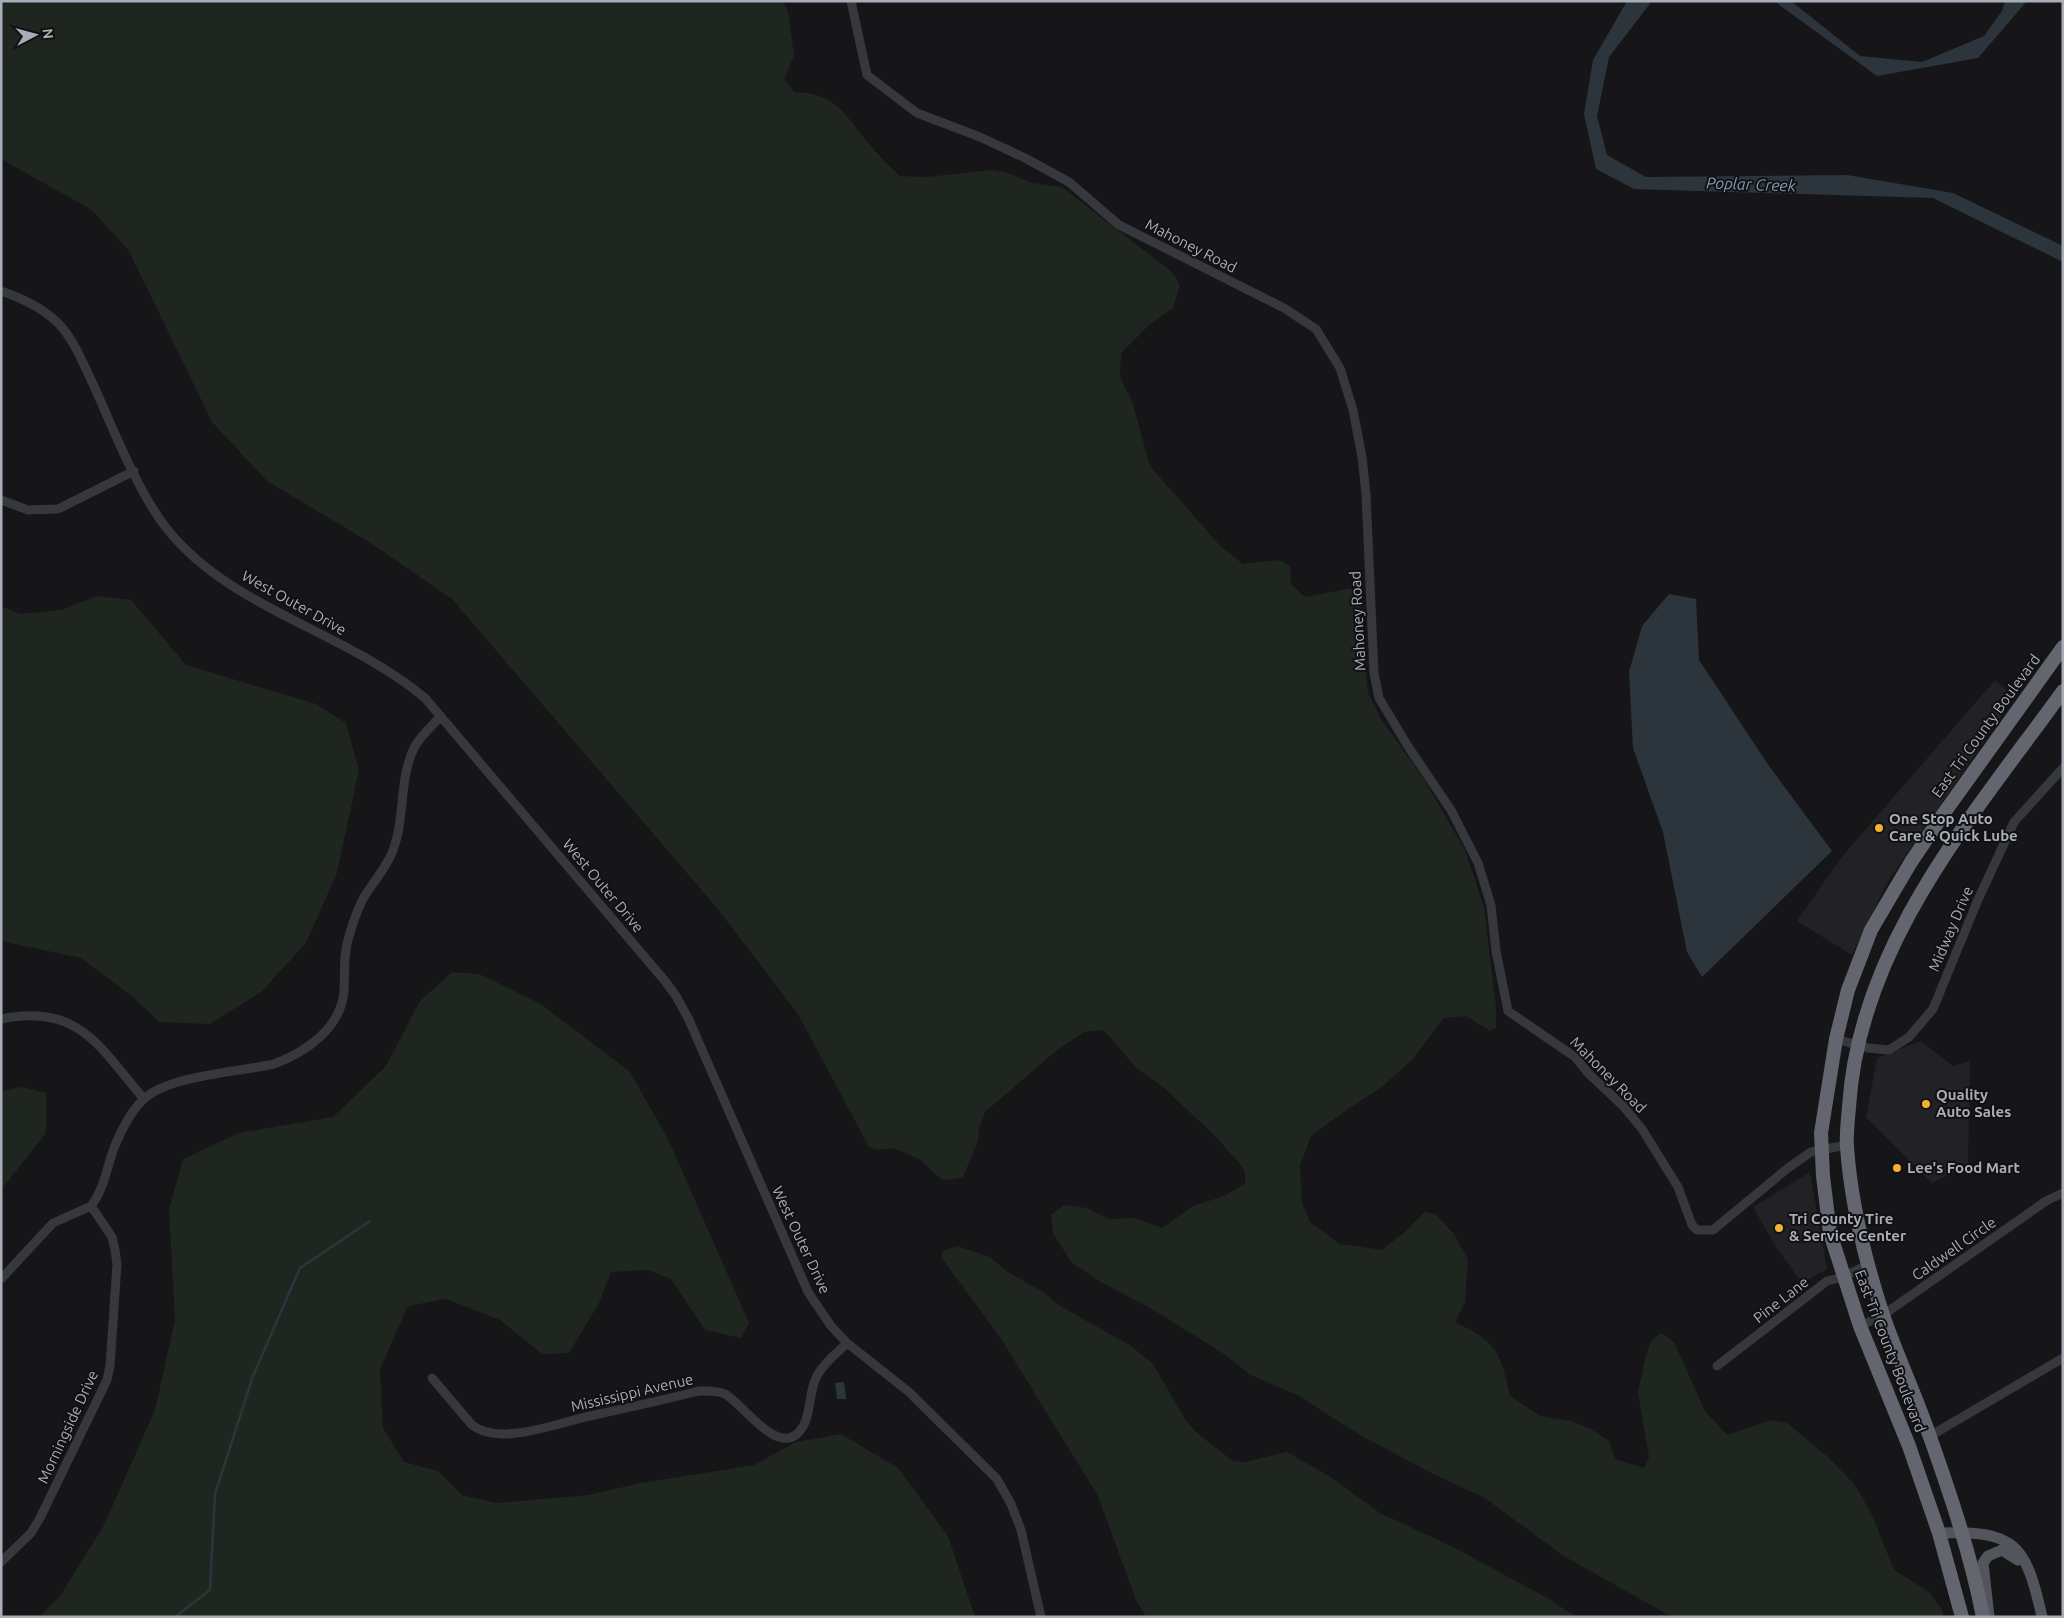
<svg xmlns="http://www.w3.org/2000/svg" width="2064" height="1618" font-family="Ubuntu,sans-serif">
  <rect width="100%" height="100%" fill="#161618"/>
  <!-- built -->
  <path fill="#222225" d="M1995 680 2014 697 1887 883 1852 955 1797 921 1840 859Z
    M1921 1041 1953 1066 1970 1061 1968 1165 1932 1183 1866 1117 1877 1058Z
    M1810 1172 1827 1269 1802 1283 1776 1247 1753 1207Z"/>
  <!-- green -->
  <path fill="#1e261f" d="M1 1H783L788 12 794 55 784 80 795 92C839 94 845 116 870 145 879 156 890 166 900 176L926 177 992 170 1008 173 1032 183 1062 187 1172 272 1180 285 1173 308 1150 324 1121 353 1120 377 1132 401 1150 466 1221 547 1243 564 1279 560 1290 566 1291 584 1305 597 1347 589 1359 590 1368 693 1381 719 1423 778 1465 850 1484 907 1496 1007V1028L1490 1031 1466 1016 1444 1018 1412 1060 1383 1086 1348 1109 1311 1136 1300 1165 1302 1203 1310 1222 1340 1244 1382 1250 1406 1231 1424 1212 1435 1214 1454 1234 1468 1260 1465 1302 1455 1322C1496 1342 1501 1352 1510 1396L1540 1416 1571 1421 1591 1429 1609 1441 1615 1459 1644 1468 1649 1457 1638 1393 1645 1358 1651 1341 1661 1333 1674 1342 1705 1411 1727 1435 1771 1420 1787 1423 1828 1457 1855 1485 1872 1515 1894 1570 1928 1591 1942 1610 1944 1617H1672L1562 1555 1485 1498 1435 1475 1360 1435 1299 1396 1251 1375 1221 1352 1150 1308 1101 1282 1071 1262 1053 1233 1051 1215 1064 1205 1087 1208 1108 1219 1135 1218 1162 1228 1193 1206 1224 1196 1245 1184V1172L1239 1163 1215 1136 1162 1086 1136 1068 1113 1040 1102 1030 1084 1032 1056 1051 985 1112 979 1128 978 1141 963 1177 949 1180 941 1179 920 1160 906 1153 892 1148 877 1150 869 1147 798 1014 717 908 452 599 369 542 267 481 212 422 129 251 92 210 1 159Z
    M97 596 131 600 186 665 316 704 346 723 359 770 337 873 306 943 261 992 210 1024 159 1022 133 997 81 958 1 941V606L20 614 62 610Z
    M452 972 479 974 541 1004 630 1072 668 1139 749 1323 741 1338 705 1330 671 1279 648 1270 611 1272 599 1303 569 1353 542 1354 500 1320 446 1299 408 1306 380 1369 383 1428 404 1462 438 1471 462 1495 497 1503 588 1495 641 1483 754 1465 796 1442 841 1434 898 1468 948 1536 975 1617H39L60 1596 104 1525 155 1410 175 1320 169 1209 183 1159 239 1133 333 1117 386 1066 420 1001Z
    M22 1087 46 1093V1133L1 1190V1091Z
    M957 1246 990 1257 1008 1272 1045 1293 1057 1304 1131 1346 1153 1364 1186 1421 1198 1434 1233 1461 1245 1462 1287 1452 1329 1476 1380 1513 1453 1547 1551 1600 1576 1617H1146L1136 1600 1098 1496 1000 1337 941 1257 943 1251Z"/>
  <!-- water -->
  <path fill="#2c353c" d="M1627 1H1652L1609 57 1597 116 1607 155 1646 177 1847 175 1953 193 2063 246V262L1933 198 1634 189 1596 169 1584 114 1593 60Z
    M1774 1H1791L1860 56 1922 62 1984 36 2002 11 2005 1H2027L1978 58 1877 76Z
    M1669 594 1696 599 1699 660 1769 766 1832 851 1702 977 1687 952 1663 832 1633 748 1629 672 1642 626Z
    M844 1382 846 1399H837L835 1383Z"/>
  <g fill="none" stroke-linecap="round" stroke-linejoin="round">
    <!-- stream -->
    <path stroke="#2c353c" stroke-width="2.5" d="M175 1617 210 1590 215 1494 253 1376 300 1268 370 1221"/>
    <!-- minor -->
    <path stroke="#37383d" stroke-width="9" d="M851 1 867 75 917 113 980 137 1025 158 1069 182 1119 225 1284 308 1316 329 1340 368 1353 410 1362 457 1366 494 1374 673 1379 698 1409 748 1451 810 1478 863 1491 905 1496 951 1508 1011 1575 1057 1588 1073 1623 1106 1642 1129 1678 1187 1692 1225 1697 1230H1713L1788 1168 1811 1152 1846 1145
      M1 291C22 298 41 307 57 322 74 339 83 363 93 384 113 428 137 491 167 529 232 610 347 632 425 698L665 981 676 996 689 1020 808 1292 831 1326 847 1343 909 1392 997 1479 1011 1504 1021 1530 1041 1617
      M1 500 28 510 58 509 134 471
      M1 1019C80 1003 99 1047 144 1099
      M1836 1039 1868 1048 1889 1050 1909 1037 1933 1009 1977 902 2014 822 2063 768
      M1 1279 53 1223 91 1206
      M1860 1326 1883 1315 2046 1201 2063 1193
      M1717 1366 1827 1281 1843 1277 1867 1265
      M432 1378 472 1425C500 1447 560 1422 590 1416 627 1408 663 1400 699 1391 708 1391 717 1390 725 1394 743 1404 775 1453 797 1434 813 1420 807 1391 818 1374 825 1362 838 1352 847 1343
      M1930 1436 2063 1358
      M1 1562 31 1533 40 1518 107 1380 110 1366 117 1264 115 1250 112 1237 91 1206C105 1188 107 1164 116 1143 123 1127 132 1109 145 1098 172 1075 239 1072 274 1064 306 1052 340 1029 344 992 345 973 343 954 349 936 353 923 357 909 364 897 373 883 384 870 391 855 406 822 398 781 414 748 420 736 432 726 441 716"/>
    <!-- major -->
    <path stroke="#53555c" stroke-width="11" d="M1939 1533C2015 1530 2026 1544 2042 1617
      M1989 1617 1983 1563 1988 1556 2002 1550 2018 1560"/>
    <!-- highway -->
    <path stroke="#63666e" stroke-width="14" d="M1962 1617 1939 1533 1909 1446 1860 1326 1830 1233 1823 1176 1821 1133 1836 1039 1848 990 1871 930 1911 862 1944 813 2063 647
      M1983 1617C1971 1556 1951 1496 1930 1437 1916 1396 1897 1356 1883 1315 1865 1260 1851 1204 1847 1147 1846 1134 1848 1120 1849 1107 1859 945 1972 817 2063 691"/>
  </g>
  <!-- markers -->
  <g fill="#f2b134" stroke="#111113" stroke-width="2">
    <circle cx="1879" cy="828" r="5"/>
    <circle cx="1926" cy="1104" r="5"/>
    <circle cx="1897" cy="1168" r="5"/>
    <circle cx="1779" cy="1228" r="5"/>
  </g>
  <g text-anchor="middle" stroke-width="4" stroke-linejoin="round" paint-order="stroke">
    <!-- street labels -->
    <g font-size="15" fill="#a8adb8" stroke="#111113">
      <text transform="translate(1191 246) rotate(27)" y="5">Mahoney Road</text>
      <text transform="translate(294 603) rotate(29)" y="5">West Outer Drive</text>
      <text transform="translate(1358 621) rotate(-93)" y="5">Mahoney Road</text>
      <text transform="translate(1986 726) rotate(-54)" y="5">East Tri County Boulevard</text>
      <text transform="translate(603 886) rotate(50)" y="5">West Outer Drive</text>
      <text transform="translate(1951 929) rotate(-67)" y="5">Midway Drive</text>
      <text transform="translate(1608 1075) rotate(45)" y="5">Mahoney Road</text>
      <text transform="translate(801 1240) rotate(65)" y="5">West Outer Drive</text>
      <text transform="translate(1954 1249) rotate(-35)" y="5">Caldwell Circle</text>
      <text transform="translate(1781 1300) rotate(-38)" y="5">Pine Lane</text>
      <text transform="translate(1890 1351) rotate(69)" y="5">East Tri County Boulevard</text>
      <text transform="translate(632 1393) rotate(-13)" y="5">Mississippi Avenue</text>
      <text transform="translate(68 1427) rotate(-65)" y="5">Morningside Drive</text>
    </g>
    <!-- poi labels -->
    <g font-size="15" font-weight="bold" fill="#a8adb8" stroke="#111113" text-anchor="start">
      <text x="1889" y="824">One Stop Auto<tspan x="1889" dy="17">Care &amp; Quick Lube</tspan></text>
      <text x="1936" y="1100">Quality<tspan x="1936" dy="17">Auto Sales</tspan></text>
      <text x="1907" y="1173">Lee's Food Mart</text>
      <text x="1789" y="1224">Tri County Tire<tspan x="1789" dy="17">&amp; Service Center</tspan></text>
    </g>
    <!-- water labels -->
    <g font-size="16" font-style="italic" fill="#7f9bb3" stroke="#111113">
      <text transform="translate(1751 184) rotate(2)" y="6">Poplar Creek</text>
    </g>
  </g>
  <!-- border -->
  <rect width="2064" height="1618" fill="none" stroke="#a8adb8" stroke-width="5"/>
  <!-- north arrow -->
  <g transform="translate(35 35) rotate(84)" stroke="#111113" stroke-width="4" paint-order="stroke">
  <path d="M0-4L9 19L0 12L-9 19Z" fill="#a8adb8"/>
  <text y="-8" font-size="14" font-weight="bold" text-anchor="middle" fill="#a8adb8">N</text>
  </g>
</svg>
